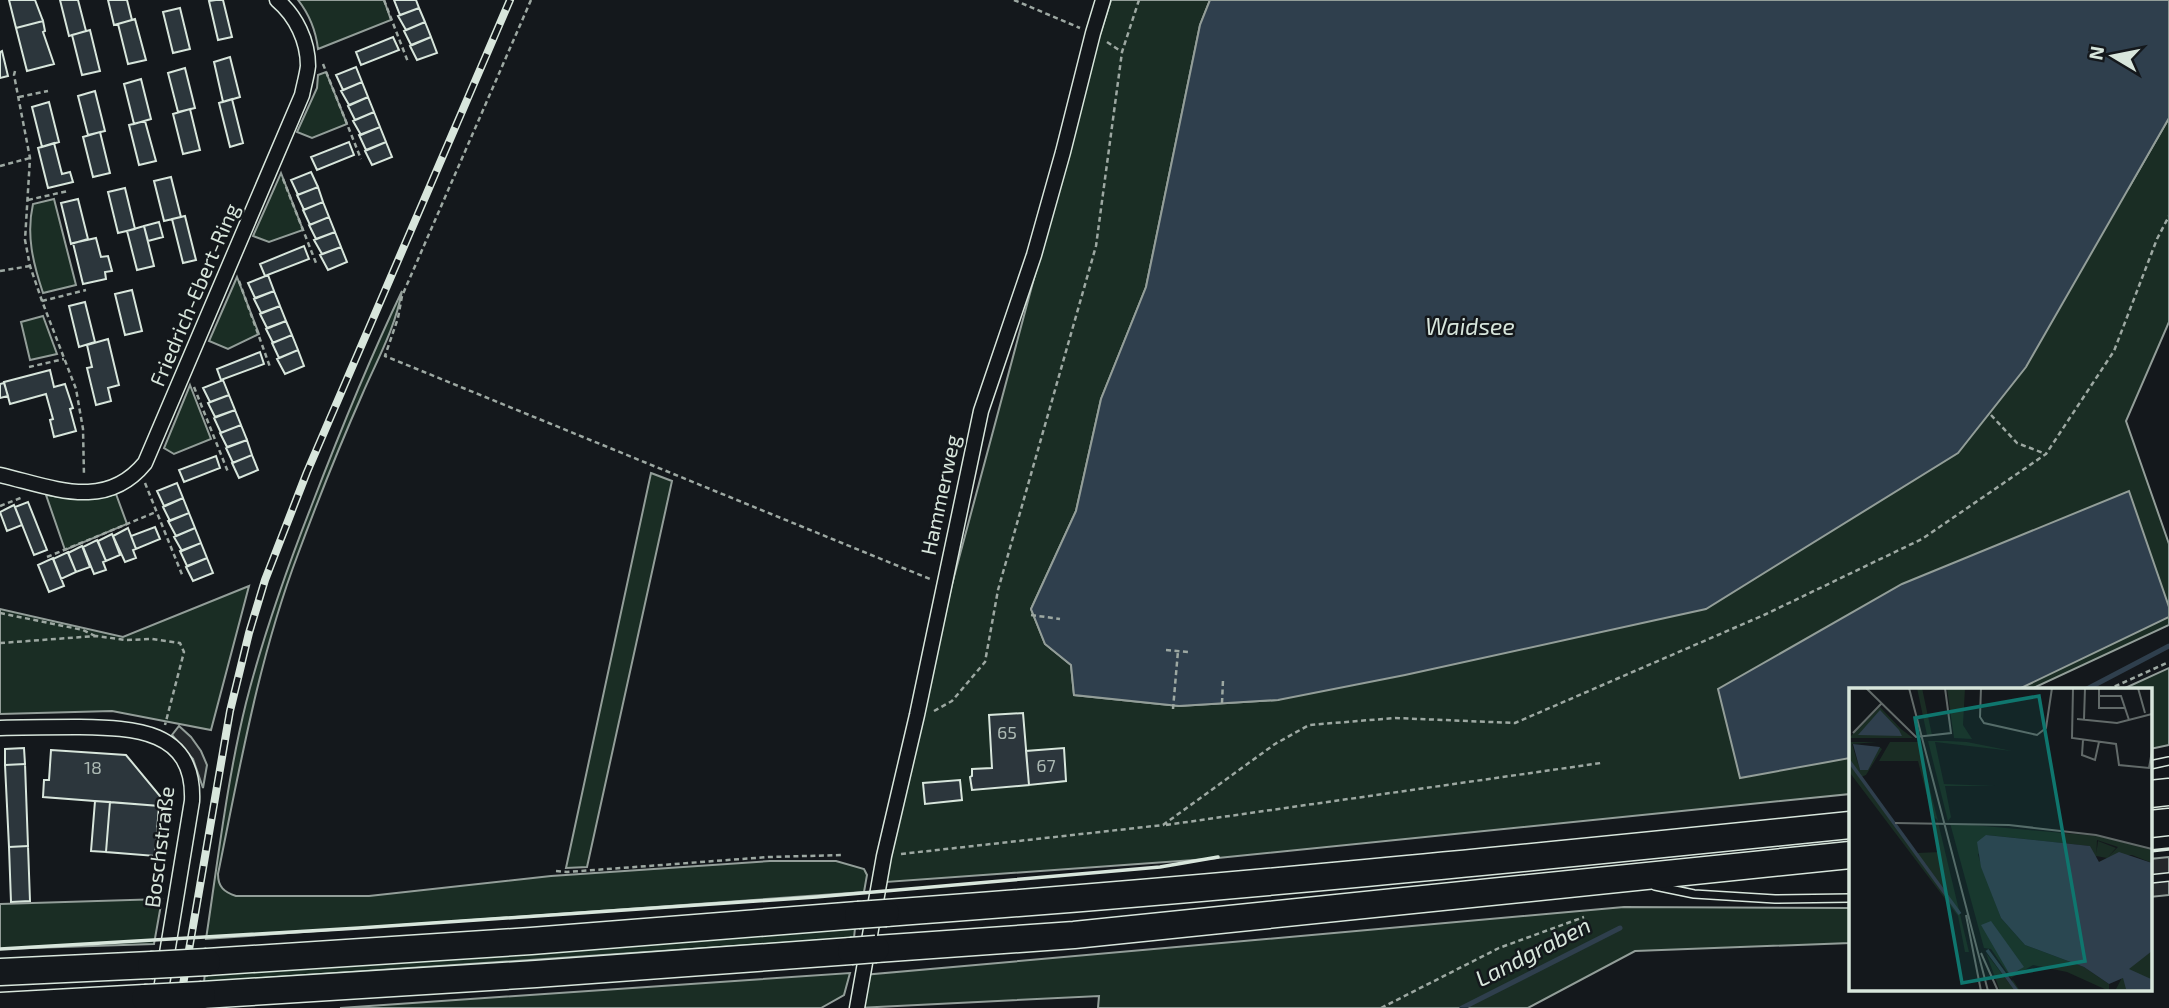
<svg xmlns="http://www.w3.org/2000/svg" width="2169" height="1008" font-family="'Exo 2',sans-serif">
  <rect width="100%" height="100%" fill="#14181c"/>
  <!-- green -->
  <path fill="#1a2d24" stroke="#939e99" stroke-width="2" d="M298 0H384L391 20 318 49C316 32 309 14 298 0Z
    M1111 0H1210L1200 25 1146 287 1101 399 1076 511 1031 609 1045 644 1071 665 1074 695 1179 706 1278 700 2128 189 2169 118V322L2126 421 2169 544V625L2031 689 1850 690V794L1208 859 886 882 891 829 926 702 951 588 1096 47Z
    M326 72 347 124 312 138 297 132 317 88 318 75Z
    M281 173 303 230 269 242 253 236Z
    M54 199 76 285 43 293C33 263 26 235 33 204Z
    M237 277 259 334 228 349 209 341Z
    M402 291C395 329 377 360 362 395 339 447 318 500 298 554 259 657 240 766 218 874 218 887 224 892 236 896H369L551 876 770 861H836L864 869 867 875 864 892 206 939C218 860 227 780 246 703 263 636 286 571 311 507 339 434 368 362 402 291Z
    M43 316 57 354 30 360 21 322Z
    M190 385 211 439 174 454 164 448Z
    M651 473 672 481 587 867 566 868Z
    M116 494 127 524 65 550 46 495C72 499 89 502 116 494Z
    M249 586 211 730 112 711 0 714V609L123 637Z
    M2169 668V745L2150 749V690L2123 689Z
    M162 899 154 944 0 949V904Z
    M1624 907 1850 908V943L1635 951 1528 1008H1098L1099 996 857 1008 863 975Z
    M855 928 854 938 204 982 205 973Z
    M850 973 844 995 821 1008H340Z"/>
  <!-- parking -->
  <path fill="#24282b" stroke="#939e99" stroke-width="2" d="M179 726 191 737 201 751 207 765 203 788 193 759 172 735Z
    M2169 857V895L2150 897V859Z"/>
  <!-- water -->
  <path fill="#2f3f4d" stroke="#939e99" stroke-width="2" d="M1210 0H2169V118L2026 367 1958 453 1706 609 1405 675 1278 700 1179 706 1074 695 1071 665 1045 644 1031 609 1076 511 1101 399 1146 287 1200 25Z
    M2129 491 2169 607V617L2019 689 1850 690V758L1740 778 1718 689 1902 584Z"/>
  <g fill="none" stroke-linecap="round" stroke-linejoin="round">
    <!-- stream -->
    <path stroke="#2f3f4d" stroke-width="5" d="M2085 690 2169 646
      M1462 1008 1620 928"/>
  </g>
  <!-- building -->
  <path fill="#2c363c" stroke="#d8e6dc" stroke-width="2" d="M9 0H35L43 21 16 28Z
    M60 0H78L86 31 69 36Z
    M108 0H127L132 20 114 25Z
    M216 0H223L232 37 218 40 209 1Z
    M394 0H416L419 8 400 15Z
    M180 8 190 49 173 53 163 12Z
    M419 8 425 22 406 30 398 16Z
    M135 19 146 60 128 64 118 24Z
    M43 21 45 31 43 32 54 64 27 71 16 28Z
    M425 22 431 37 411 45 404 31Z
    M90 30 100 71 82 75 72 35Z
    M393 37 399 50 361 65 356 52Z
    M431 37 437 53 417 60 410 46Z
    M2 51 8 76 0 78V52Z
    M230 57 240 97 223 102 214 62Z
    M356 67 362 82 343 90 336 75Z
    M185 68 195 108 178 112 168 73Z
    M141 79 151 119 134 124 124 84Z
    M362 82 368 97 349 105 341 91Z
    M95 91 105 131 88 135 78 96Z
    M368 97 374 112 355 120 348 106Z
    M232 99 243 143 230 147 219 103Z
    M49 102 59 142 42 147 32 107Z
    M190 109 200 150 183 154 173 114Z
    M374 112 380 127 361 135 353 121Z
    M145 121 156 161 139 165 129 125Z
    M380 127 386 142 366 150 359 135Z
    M100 132 110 173 93 177 83 137Z
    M349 142 354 155 317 170 311 157Z
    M386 142 392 157 372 165 365 151Z
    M54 143 62 174 70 172 73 182 48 188 38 148Z
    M311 172 318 187 298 195 291 180Z
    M171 177 181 217 164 221 154 181Z
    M318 187 323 202 304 210 297 195Z
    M125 188 135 229 118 233 108 192Z
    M78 199 88 239 71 244 61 203Z
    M323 202 329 217 310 225 303 210Z
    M185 216 196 260 183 263 172 219Z
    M329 217 335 232 316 239 309 225Z
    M159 222 163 237 148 241 144 226Z
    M144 226 154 266 137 270 127 231Z
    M335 232 341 247 322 254 314 240Z
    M96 238 101 257 108 256 112 271 105 272 106 279 83 284 73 243Z
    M304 246 309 259 265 276 260 264Z
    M341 247 347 262 328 270 320 255Z
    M268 275 274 291 255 298 248 283Z
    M132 290 142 331 125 335 115 294Z
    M274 291 280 306 261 313 254 299Z
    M85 302 95 342 79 347 69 306Z
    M280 306 286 321 267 328 260 314Z
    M286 321 292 335 273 343 266 329Z
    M292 335 298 350 279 358 272 343Z
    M108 339 119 385 108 388 111 401 96 405 87 368 92 367 87 345Z
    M298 350 304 366 285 374 277 359Z
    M260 352 264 364 221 380 217 369Z
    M50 370 54 387 65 384 73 408 70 409 76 431 54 437 50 420 53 419 46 394 10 404 4 382Z
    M223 380 229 395 210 402 203 388Z
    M4 383 8 396 0 398V384Z
    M229 395 235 410 215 417 208 403Z
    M235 410 241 425 221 433 214 418Z
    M241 425 247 440 227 447 220 433Z
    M247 440 252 455 233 463 226 448Z
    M252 455 258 470 239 478 232 463Z
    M216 456 220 468 184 482 179 470Z
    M177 483 183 498 164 506 157 491Z
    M183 498 189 513 170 521 163 507Z
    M28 502 47 550 34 555 15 507Z
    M14 505 22 525 7 531 0 512Z
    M189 513 195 528 176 536 168 521Z
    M155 527 160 539 136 549 131 536Z
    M128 528 136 549 133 550 136 558 125 562 113 536Z
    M195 528 201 543 182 551 174 537Z
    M112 534 120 555 106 561 98 541Z
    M97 540 106 561 103 562 106 570 94 574 83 547Z
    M201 543 207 558 187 566 180 551Z
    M82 546 90 567 76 572 68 553Z
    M68 552 76 572 61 579 53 559Z
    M53 558 64 586 49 592 38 565Z
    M207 558 213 573 193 581 186 567Z
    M1023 713 1029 785 972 790 970 777 972 776V769L992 768 989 715Z
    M24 748 25 764 5 765V749Z
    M1064 748 1066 781 1029 785 1026 751Z
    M51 750 126 755 160 796 159 806 43 797 44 780H49Z
    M25 764 28 846 9 847 5 765Z
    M960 780 962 800 925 804 923 783Z
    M95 801 110 802 106 852 91 851Z
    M110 802 159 806 155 856 106 852Z
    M28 846 30 901 11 902 9 847Z"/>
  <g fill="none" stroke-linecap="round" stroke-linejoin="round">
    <defs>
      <path id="service" d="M2150 765 2169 761
        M2150 879 2169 877
        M1655 886 1694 894 1775 899 1850 898"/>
      <path id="minor" d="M0 475C52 487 105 512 145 463L302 95C304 85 307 75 308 66 308 41 296 16 277 0
        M0 728C25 727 50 727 75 727 130 728 195 727 192 801L159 1002
        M857 1008 884 856 917 715 981 411 1034 255 1063 152 1093 33 1103 0"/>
      <path id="motorway" d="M2150 794 2169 792
        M2150 824 2169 822
        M886 913C1208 890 1529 858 1850 825
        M876 949 1074 935 1850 855
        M207 962 531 941 858 915
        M0 972 151 965
        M202 995 536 974 851 951
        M0 1006 145 998"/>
    </defs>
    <!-- service casing -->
    <use href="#service" stroke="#d8e6dc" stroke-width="10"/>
    <!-- minor casing -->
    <use href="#minor" stroke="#d8e6dc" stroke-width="17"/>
    <!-- motorway casing -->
    <use href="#motorway" stroke="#d8e6dc" stroke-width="29"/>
    <!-- path -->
    <path stroke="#9da8a2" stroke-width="2.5" stroke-dasharray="5 3.5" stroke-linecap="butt" d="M384 0 408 62
      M531 0 402 296 398 318 385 356 930 579
      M1014 0 1080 28
      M1107 42 1122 52
      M323 64 361 159
      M15 71 14 75 30 158 25 240 30 266 42 301 76 389 83 429 84 476
      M19 97 48 91
      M0 166 30 158
      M283 179 316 263
      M28 200 68 191
      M0 271 30 266
      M239 281 270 367
      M42 301 86 290
      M29 367 64 359
      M194 387 228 472
      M1991 415 2017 443 2046 454
      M145 483 183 577
      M0 506 23 497
      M47 557 156 512
      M0 613 83 630 95 636
      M1031 615 1060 619
      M0 643 96 636 126 640 152 639 180 643 184 652 165 725
      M1166 650 1189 652
      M2107 690 2169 662
      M1222 703 1223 680
      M1173 709 1178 651
      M934 711 952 701 985 662 998 590 1096 246 1122 52 1139 0
      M1166 825 1601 763
      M901 854 1163 825 1275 744 1309 725 1395 718 1515 723 1764 615 1922 539 2046 454 2114 351 2157 239 2169 216
      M556 871 567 872 769 857 844 855
      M1381 1008 1499 948 1584 917"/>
    <!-- service -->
    <use href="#service" stroke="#14181c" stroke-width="7"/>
    <!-- minor -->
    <use href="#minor" stroke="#14181c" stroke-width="14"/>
    <!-- motorway -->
    <use href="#motorway" stroke="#14181c" stroke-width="26"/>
    <defs>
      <path id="rail" d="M179 1008 230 711 249 633 265 580 307 472 510 0"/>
    </defs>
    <!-- rail casing -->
    <use href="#rail" stroke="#d8e6dc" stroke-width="8"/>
    <!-- rail -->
    <use href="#rail" stroke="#14181c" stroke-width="5" stroke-dasharray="16" stroke-linecap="butt"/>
    <defs>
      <path id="motorway-bridge" d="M858 915 886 913
        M851 951 876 949
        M151 965 207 962
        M145 998 202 995"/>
    </defs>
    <!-- motorway-bridge casing -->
    <use href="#motorway-bridge" stroke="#d8e6dc" stroke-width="29" stroke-linecap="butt"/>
    <!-- motorway-bridge -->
    <use href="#motorway-bridge" stroke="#14181c" stroke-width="26"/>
    <!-- wall -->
    <path stroke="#d8e6dc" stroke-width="3.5" d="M2150 851 2169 849
      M0 949 359 928 816 897 1160 867 1218 857"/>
  </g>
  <g text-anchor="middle" stroke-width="5" stroke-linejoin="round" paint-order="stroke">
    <!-- number labels -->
    <g font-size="18" fill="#adbab4">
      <text x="1007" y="739">65</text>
      <text x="1046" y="772">67</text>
      <text x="93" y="774">18</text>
    </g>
    <!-- street labels -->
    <g font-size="21" fill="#d8e6dc" stroke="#14181c">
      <text transform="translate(195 295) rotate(-67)" y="7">Friedrich-Ebert-Ring</text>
      <text transform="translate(941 495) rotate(-78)" y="7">Hammerweg</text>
      <text transform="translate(160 847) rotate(-83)" y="7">Boschstraße</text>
    </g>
    <!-- water labels -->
    <g font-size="23" font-style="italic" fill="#d8e6dc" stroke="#14181c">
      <text x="1470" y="335">Waidsee</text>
      <text transform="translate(1533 952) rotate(-27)" y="8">Landgraben</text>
    </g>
  </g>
  <!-- overview -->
  <g transform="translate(1849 688)">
    <rect width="303" height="303" fill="#14181c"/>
    <path d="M68 0H73L83 47H78ZM98 0H116L114 37 123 51 105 50ZM31 19 52 41 64 50H0ZM79 53H99L118 54 163 63 86 54 95 96 146 98H96L102 129 99 133ZM0 54H28L3 56 11 82 31 59 27 56 33 61 17 87 12 89 68 165 91 164 85 136 89 134 120 264H116L109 228 1 85ZM41 54H69L89 133 83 127 69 73H30ZM101 135 249 148 303 162V175L283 167H265L256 174H250L258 170 247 168 249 153 267 160 259 169 269 159 248 152 247 172 240 158 138 147 129 167 152 230 176 257 235 279 260 296V303L218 284 184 277 162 290 142 261 135 260ZM303 263V303H266L278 280ZM137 265 160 295 164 292 171 303H151Z" fill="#1a2d24"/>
    <path d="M31 22 50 42 53 48 9 47ZM4 56 31 59 19 82H11ZM137 147 241 158 250 174 270 164 303 175V263L280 281 302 291 303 303 277 301 274 290 260 296 235 279 176 257 152 230 132 179 128 154ZM142 233 175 279 161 287 132 237Z" fill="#2f3f4d"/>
    <path fill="none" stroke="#2f3f4d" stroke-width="3.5" d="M0 73 111 226M138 262 168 303"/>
    <path fill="none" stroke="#626a69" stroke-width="2" d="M17 0 67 49 102 45 96 0M60 0 139 303M132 0 131 29 135 35 188 47 197 40 203 0M224 0 223 50 267 56 270 77 300 80 303 63M250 0V20H276M289 0 296 25M250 8H272L280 32M228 31 268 35 303 26M235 31 236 0M4 45 32 16M234 52 233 67 246 72 250 54M46 135 160 137 247 147 303 161M117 227 132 303M132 265 149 303"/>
    <path fill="#0f766e" fill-opacity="0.15" stroke="#0f766e" stroke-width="3.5" d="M190 8 236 273 113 295 66 30Z"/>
    <rect width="303" height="303" fill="none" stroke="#d8e6dc" stroke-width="3.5"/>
  </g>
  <!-- north arrow -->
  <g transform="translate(2113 56) rotate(280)" stroke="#14181c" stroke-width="5" paint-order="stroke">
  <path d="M0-5L12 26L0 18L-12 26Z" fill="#d8e6dc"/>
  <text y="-10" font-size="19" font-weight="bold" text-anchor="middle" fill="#d8e6dc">N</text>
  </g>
</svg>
